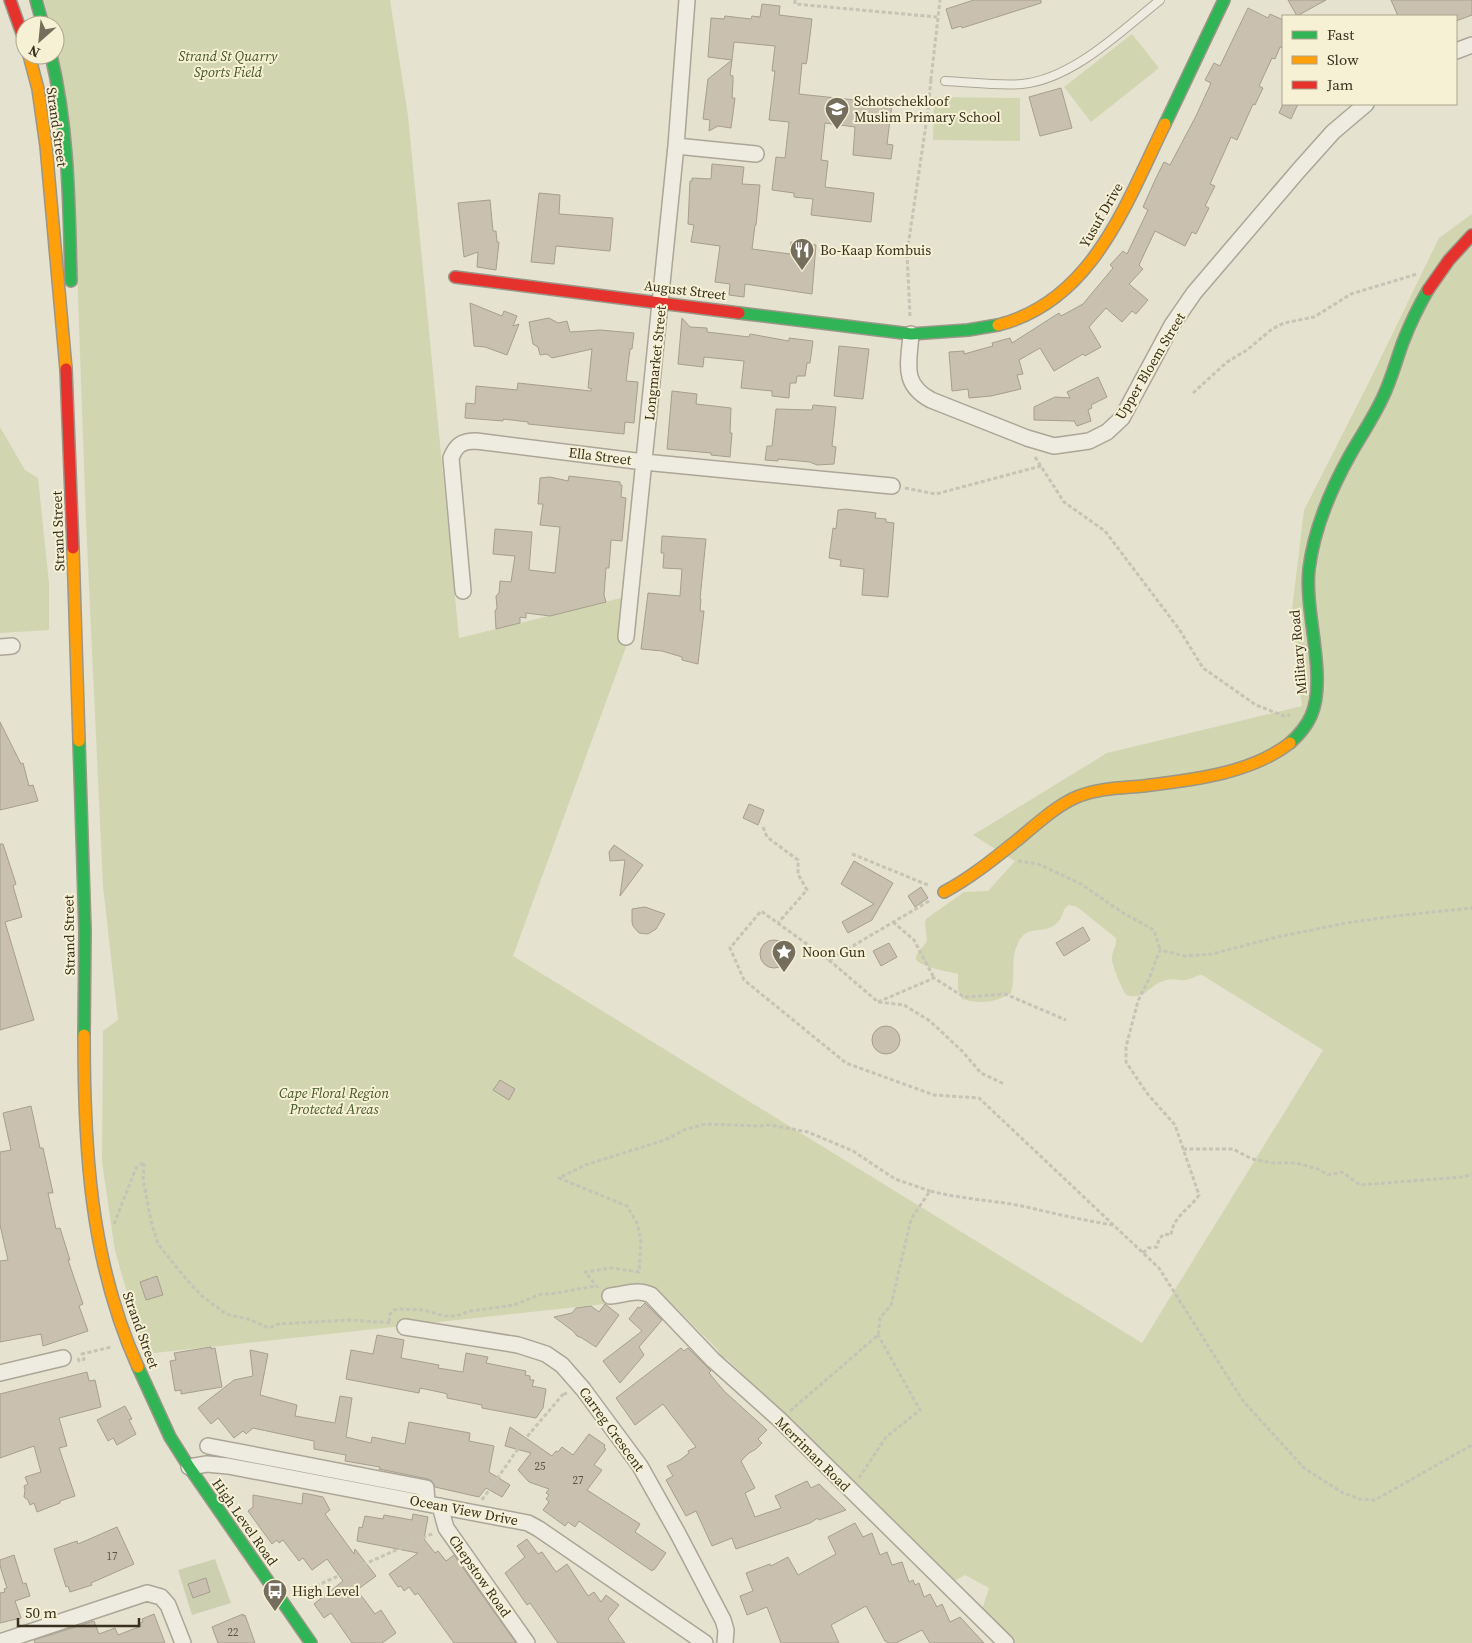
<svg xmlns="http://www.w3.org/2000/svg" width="1472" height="1643" font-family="'Source Serif 4',serif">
  <rect width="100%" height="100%" fill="#e5e2cf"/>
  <!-- green -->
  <path fill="#d1d6b1" d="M44 0H390L408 116 459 638 633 595V628L513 956 1142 1343 1323 1050 1202 975C1196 975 1192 979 1186 980 1180 981 1173 978 1166 980 1150 984 1145 1001 1126 995 1122 989 1111 964 1112 957 1113 950 1117 945 1116 938L1077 907 1069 905 1066 907C1062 912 1062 919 1057 923 1044 936 1027 923 1018 943 1010 959 1016 976 1011 993 996 1003 979 1004 962 999L958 989V974C951 972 913 966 916 957 917 952 924 946 927 941L925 923 926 919 964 892 988 891 1015 861 973 835 1107 753 1302 706 1291 618 1304 510 1370 380 1439 238 1472 214V1643H1015L981 1613 989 1588 965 1575 953 1582 727 1359 721 1356 717 1349 676 1308 653 1292 632 1301 145 1354 115 1251 102 1162 103 1031 118 1020 103 886 86 522 74 184 55 49V25H50Z
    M1132 34 1159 68 1091 122 1064 87Z
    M934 97 1020 98V141L933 140Z
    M0 427 25 470 38 478 49 583V630L0 633Z"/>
  <!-- cemetery -->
  <path fill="#ccd0b1" d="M215 1559 231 1603 192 1615 178 1570Z"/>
  <!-- building -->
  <path fill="#c9c0b0" stroke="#a69e8e" d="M974 0H1041V3L962 28 961 26 952 29 946 9Z
    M1288 0H1326L1297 16Z
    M1391 0H1472V15L1456 21V16H1398Z
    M762 4 780 6 779 15 812 19 807 60 806 64 802 63 799 94 892 104 887 144 893 145 891 159 853 155 855 127 825 123 821 160 828 161 825 187 874 193 871 222 811 215 813 199 794 197V193L772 190 776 157 785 158 789 122 769 120 775 71H772L775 46 734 42 732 60 708 57 711 18 724 19 725 16 751 19 752 16 760 17Z
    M1248 8 1268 18 1270 14 1283 20V48L1280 47 1275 59 1272 58 1259 86 1263 88 1255 105 1253 104 1237 140 1231 137 1210 184 1215 186 1205 206 1209 208 1196 234 1192 232 1185 246 1155 231 1139 265 1143 269 1129 284 1148 300 1136 314 1132 311 1122 322 1106 308 1089 327 1101 347 1085 356 1083 354 1054 371 1040 348 1019 360 1023 374 1017 375 1021 389 991 396 969 398 968 389 952 391 949 352 964 351V354L993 346 992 343 1010 338 1012 343 1059 313 1061 316 1083 304 1113 268 1110 265 1123 251 1127 254 1148 210 1143 207 1156 178 1164 162 1170 165 1196 116 1211 83 1205 80 1214 63 1220 66Z
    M732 60 730 75 733 76V82L732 98H735L731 128 718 126 709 131 710 120 703 119 708 79Z
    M1061 88 1072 128 1040 136 1029 97Z
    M1283 104H1298L1291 119 1279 113Z
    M712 164 744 167 742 184 760 185 756 225H755L752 249 790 254 791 242 816 245 812 294 745 284 744 297 729 295 730 284 715 282 720 246 691 242 694 225 688 224 690 181H692V178L711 179Z
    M539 193 560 195 559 214 613 218 610 251 556 246 554 264 531 262Z
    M490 200 493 231H496L497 242H499L496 270 477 267 478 252 464 257 458 203Z
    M470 303 502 316 504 311 517 316 513 326 519 324 507 355 485 347 474 346Z
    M549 318 558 323 567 321 570 332 600 330 634 333 632 349H630L626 381 638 382 634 423 625 422 624 434 528 424V422L503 419V421L465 418 466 403 475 404 476 386 517 390 518 383 591 391 592 389 588 388 592 349 552 358 547 354 540 355 538 347 533 344 529 322Z
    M682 318 690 327 707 328V332L749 337 750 334 789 341V338L813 341 810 363H807L805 376H797L796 383H790L789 398 772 396V391L741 388 744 361 704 357 703 367 678 364Z
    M839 346 869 349 863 399 834 396Z
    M1098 377 1107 397 1091 405 1092 408 1088 410 1091 421 1077 426 1074 421 1034 420V407L1055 397 1070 398 1067 392Z
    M672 391 697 394 696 404 731 408 730 433H732L730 457 711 455V453L667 449Z
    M813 405 836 407 832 446 836 447 834 464 817 465 810 462 778 459V461L765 460 767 446H772L776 409 812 410Z
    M569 476 620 482V485H622L621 497 626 498 622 541 611 540 609 568H606L604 595 606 602 550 616 526 613V618L520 617V623L496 629 495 611 497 608 496 596 499 593 500 581 511 582 515 556 493 554 495 529 532 532 529 570 555 573 560 527 540 525 543 504H538L540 478 550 477 568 481Z
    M846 509 876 513 875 518 886 519V522L894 523 888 597 862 595 864 569 840 566 841 560 829 558 833 528 836 529 838 510Z
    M662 536 706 539 700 599H701L700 611H704L698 664 682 660V657L662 651 641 649 648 593 680 596 682 569 663 568 664 553H661Z
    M0 722 21 764 23 763 29 786 33 785 38 801 0 810Z
    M749 804 764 810 758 825 743 818Z
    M0 844H3L16 884 13 886 22 917 5 922 34 1020 0 1030Z
    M614 845 643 865 620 896 625 860 610 861 609 852Z
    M854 861 893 883 872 920 848 933 842 922 874 904 841 884Z
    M921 887 928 898 915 907 908 896Z
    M645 907 665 914 656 929 648 934 639 933 633 926 632 922V909Z
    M1083 927 1090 940 1064 956 1056 943Z
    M760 954a14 14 0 1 1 28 0a14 14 0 1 1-28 0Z
    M889 943 897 957 881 966 873 951Z
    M872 1040a14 14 0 1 1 28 0a14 14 0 1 1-28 0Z
    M500 1080 515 1089 509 1100 493 1090Z
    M31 1106 40 1148H43L53 1193H48L56 1229 60 1228 70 1260H68L83 1304 79 1306 88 1331 43 1346 41 1334 0 1342V1261L8 1260 0 1225V1152L11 1150 3 1113Z
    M157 1276 163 1295 146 1300 140 1282Z
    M645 1303 662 1320 639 1347 644 1355 620 1383 603 1361 642 1331 629 1319 638 1307 640 1308Z
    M605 1304 619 1315 596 1347 582 1338 577 1336 573 1331 554 1317 572 1313 576 1308 591 1306 599 1312Z
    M377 1335 404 1340 401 1358 439 1365 438 1368 463 1372 466 1353 488 1357 486 1363 526 1371 525 1375 530 1376V1380H534L532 1386 546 1389 543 1408 536 1418 482 1408V1405L447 1398V1394L444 1393 420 1388 419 1393 346 1379 351 1350 373 1354Z
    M211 1347V1349L215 1348 222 1387 181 1394V1390L175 1391 170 1361 176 1360 174 1353Z
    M681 1348 684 1351 688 1348 711 1371 709 1373 724 1391 767 1430 758 1439 762 1443 756 1449 749 1453 741 1461 755 1488 745 1493 755 1517 781 1508 775 1496 807 1481 811 1488 819 1484 846 1510 819 1520 818 1518 810 1523 736 1549 732 1538 712 1546 696 1511 686 1516 666 1480 673 1476 667 1466 680 1460 689 1453 688 1451 696 1447 663 1404 635 1425 616 1398Z
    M250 1350 268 1354 260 1395 297 1405 295 1416 335 1423 340 1396 352 1398 346 1437 371 1443 372 1437 405 1444 409 1422 470 1433 469 1441 494 1446 489 1472 510 1485 502 1497 486 1488 479 1497 435 1487 432 1481 428 1479 379 1469 380 1467 345 1461 346 1455 314 1449V1441L253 1428 246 1434 243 1431 234 1438 218 1418 211 1424 198 1408 234 1380 253 1376Z
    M87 1372 89 1381 95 1380 101 1407 59 1418 67 1446 59 1448 75 1496 60 1501V1503L37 1512 34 1503 30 1505 28 1500 24 1497 25 1490 24 1486 28 1484 25 1477 41 1472 34 1446 0 1458V1394Z
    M125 1406 132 1419 129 1420 136 1434 117 1445 113 1438 108 1441 97 1420Z
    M510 1427 552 1456 556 1451 558 1452 562 1447 573 1455 589 1434 605 1445 604 1448 606 1449 594 1465 602 1470 587 1490 640 1524 635 1532 666 1553 654 1570 653 1569 652 1571 579 1521 575 1527 568 1522 565 1526 543 1510 549 1502 546 1499 549 1495 546 1493 549 1489 529 1482 518 1470 531 1453 505 1446Z
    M303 1493 323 1497 330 1510 325 1514 354 1554 355 1549 376 1576 357 1590 375 1614 381 1610 396 1633 382 1643H352L331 1613 324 1618 314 1604 343 1581 327 1559 312 1570 303 1558 299 1561 283 1540 279 1543 277 1540 272 1544 248 1511 253 1507V1495L302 1504Z
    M413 1514 428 1517 424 1539 435 1553 438 1551 446 1561 454 1555 516 1643H454L418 1593 415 1595 409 1587 404 1591 401 1586 398 1587 389 1574 418 1553 357 1541 359 1527 362 1528 365 1516 383 1519 384 1515 412 1520Z
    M855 1523 863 1537 872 1533 880 1555 887 1552 892 1565 902 1562 909 1582 913 1580 915 1585 919 1583 924 1597 930 1594 937 1607 942 1604 950 1622 960 1617 984 1643H930L922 1630 896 1643H889L885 1641 866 1606 831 1625 839 1643H781L767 1607 747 1615 740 1596 753 1591 746 1573 770 1564 771 1566 788 1557 798 1575 836 1554 828 1537Z
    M117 1527 134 1564 91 1583 92 1585 70 1592 68 1586 66 1587 54 1549 77 1541 78 1544Z
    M527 1539 538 1554 542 1552 556 1572 567 1564 588 1596 594 1592 601 1602 606 1595 619 1605 608 1619 625 1643H558L530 1603 527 1605 505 1573 525 1557 517 1546Z
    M14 1555 23 1584 26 1583 30 1596 15 1601 21 1618 0 1623V1593L5 1592 4 1589 7 1588 0 1566V1560Z
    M206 1578 210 1592 193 1598 188 1584Z
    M154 1614 165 1643H35L34 1640 94 1621 99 1634 115 1628 118 1635 141 1626 140 1623 143 1622 142 1619Z
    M243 1614V1616L245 1615 255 1643H218L212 1627Z"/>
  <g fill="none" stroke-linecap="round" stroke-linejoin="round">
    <defs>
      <path id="lane" d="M945 81C968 82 1000 86 1022 84 1073 79 1121 31 1160 0"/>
      <path id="street" d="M1456 51 1472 45
        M676 146 756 154
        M911 334C909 363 901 384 931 400L1027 438 1054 446 1089 441 1107 432 1122 418 1172 325 1194 293 1299 170 1333 132 1366 104
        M463 591 451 458C456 445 462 441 476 441L644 462 892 486
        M626 637 676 146 687 0
        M0 647 12 646
        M610 1296C625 1295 636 1288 651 1295L713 1360 780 1420 1006 1643
        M405 1327 518 1345 546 1354 562 1365 583 1389 640 1466 677 1532 723 1620 726 1630 725 1643
        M0 1373 63 1358
        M208 1446 426 1488 427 1503
        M189 1467 207 1464 228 1466 528 1523 539 1529 705 1643
        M440 1506 446 1528 527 1643
        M0 1642 147 1593 161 1597 168 1605 183 1643"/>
      <path id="fast" d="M36 0 43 25
        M51 55C69 130 69 205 71 281
        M1165 124 1224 0
        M739 313 911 334 968 330 998 325
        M79 741 85 931 84 1035
        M1290 743C1299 735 1306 727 1311 716 1328 678 1304 612 1309 569 1314 529 1331 489 1350 455 1361 436 1373 418 1382 399 1391 381 1396 361 1403 342 1410 324 1418 307 1428 290
        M138 1367 170 1437 189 1467 311 1643"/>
      <path id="slow" d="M29 55 38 89 46 146 66 369
        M998 325C1093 301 1126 203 1165 124
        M73 548 79 741
        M944 892C972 877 996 857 1021 837 1039 822 1057 805 1079 796 1100 788 1121 788 1143 786 1192 780 1250 774 1290 743
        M84 1035C84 1149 90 1261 138 1367"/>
      <path id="jam" d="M10 0 25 42
        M455 277 739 313
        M1428 290 1449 260 1472 235
        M66 369 73 548"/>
    </defs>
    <!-- lane casing -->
    <use href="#lane" stroke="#aba697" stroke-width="10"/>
    <!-- street casing -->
    <use href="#street" stroke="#aba697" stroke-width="18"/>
    <!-- fast casing -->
    <use href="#fast" stroke="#9a9688" stroke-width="14"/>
    <!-- slow casing -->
    <use href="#slow" stroke="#9a9688" stroke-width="14"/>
    <!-- jam casing -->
    <use href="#jam" stroke="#9a9688" stroke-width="14"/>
    <!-- path -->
    <path stroke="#c6c3b7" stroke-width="3" stroke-dasharray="4 2.5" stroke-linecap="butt" d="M795 0V4L937 17
      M932 79H931L940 0
      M910 316 907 253 928 111 931 79
      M1193 393 1227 362 1247 350 1272 329 1284 323 1314 317 1351 294 1417 274
      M1035 457 1064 502 1105 531 1179 629 1203 668 1256 705 1284 716 1290 715
      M905 488 936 494 1041 466
      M763 827 767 837 798 860V874L807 890 778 923
      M852 854 928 885
      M1018 861 1038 864 1081 884 1123 913 1154 930 1160 950
      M929 901 829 960 761 911 730 948 744 980 846 1063 934 1095 979 1098 1159 1268 1243 1401 1304 1468 1343 1493 1360 1499 1375 1500 1472 1445
      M893 922 914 940 934 978
      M829 960 878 1002 904 1005 930 1021 962 1051 981 1073 1004 1084
      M878 1002 934 978 964 997 1005 994 1066 1020
      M1183 1149H1233L1252 1159 1272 1163H1296L1318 1169 1328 1175 1342 1172 1360 1185 1463 1177 1472 1174
      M144 1163 143 1179 151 1221 158 1244 186 1279 202 1296 226 1314 248 1319 269 1328 278 1324 348 1320 393 1323
      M114 1224 136 1168 143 1163
      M1143 1253 1148 1248 1157 1247 1159 1239 1164 1234 1171 1235C1173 1216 1190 1209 1199 1195L1175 1125 1146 1092 1126 1062V1047L1138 1001 1148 981 1160 950 1185 956 1212 954 1277 937 1346 923 1395 916 1472 908
      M598 1288 585 1272 611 1268 639 1272 641 1241 637 1223 627 1206 559 1178 585 1165 665 1140 686 1129 706 1124 759 1126 770 1125 808 1132 853 1151 895 1179 930 1191
      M389 1322 390 1314 394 1310 398 1309 424 1310 444 1316H456L471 1311 514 1305 541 1294H551L595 1286
      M78 1358 79 1361 84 1359 82 1354 111 1347
      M790 1411 878 1335 880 1318 891 1305 911 1219 930 1191C961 1199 991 1200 1022 1206 1052 1213 1082 1220 1113 1225
      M859 1478 886 1437 920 1410 878 1335
      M482 1500 525 1439 565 1392 566 1395
      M298 1594 434 1533"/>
    <!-- lane -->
    <use href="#lane" stroke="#eeebe0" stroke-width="8"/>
    <!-- street -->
    <use href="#street" stroke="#eeebe0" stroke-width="15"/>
    <!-- fast -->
    <use href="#fast" stroke="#30b455" stroke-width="11"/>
    <!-- slow -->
    <use href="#slow" stroke="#ff9f0a" stroke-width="11"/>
    <!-- jam -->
    <use href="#jam" stroke="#e5322d" stroke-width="11"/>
  </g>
  <!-- icons -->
  <defs>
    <symbol id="school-pin" viewBox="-11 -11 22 30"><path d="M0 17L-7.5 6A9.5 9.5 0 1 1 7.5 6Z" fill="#766e5d" stroke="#f6f1d5"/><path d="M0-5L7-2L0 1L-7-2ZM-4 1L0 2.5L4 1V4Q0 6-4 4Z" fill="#fff"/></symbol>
    <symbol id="restaurant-pin" viewBox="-11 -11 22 30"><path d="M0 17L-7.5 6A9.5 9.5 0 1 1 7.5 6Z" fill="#766e5d" stroke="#f6f1d5"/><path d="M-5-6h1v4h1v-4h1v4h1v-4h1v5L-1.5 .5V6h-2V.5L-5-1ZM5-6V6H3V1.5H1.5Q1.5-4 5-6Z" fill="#fff"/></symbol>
    <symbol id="sight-pin" viewBox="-11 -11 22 30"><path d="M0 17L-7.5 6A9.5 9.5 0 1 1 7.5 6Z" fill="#766e5d" stroke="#f6f1d5"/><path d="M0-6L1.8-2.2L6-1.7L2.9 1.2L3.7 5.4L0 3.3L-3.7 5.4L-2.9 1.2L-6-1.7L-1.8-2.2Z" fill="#fff"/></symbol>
    <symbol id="bus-pin" viewBox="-11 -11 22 30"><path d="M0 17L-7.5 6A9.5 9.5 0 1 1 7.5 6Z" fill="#766e5d" stroke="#f6f1d5"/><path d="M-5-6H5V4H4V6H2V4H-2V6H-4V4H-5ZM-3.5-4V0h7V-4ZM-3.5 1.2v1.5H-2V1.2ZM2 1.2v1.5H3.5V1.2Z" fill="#fff"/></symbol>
  </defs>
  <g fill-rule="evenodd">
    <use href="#school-pin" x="823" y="95" width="28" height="38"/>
    <use href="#restaurant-pin" x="788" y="236" width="28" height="38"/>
    <use href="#sight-pin" x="770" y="938" width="28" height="38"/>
    <use href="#bus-pin" x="261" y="1577" width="28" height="38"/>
  </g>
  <g text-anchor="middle" stroke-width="4" stroke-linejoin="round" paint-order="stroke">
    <!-- number labels -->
    <g font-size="11" fill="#5e5443">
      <text x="540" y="1470">25</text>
      <text x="578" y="1484">27</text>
      <text x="112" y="1560">17</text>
      <text x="233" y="1636">22</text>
    </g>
    <!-- park labels -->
    <g font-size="14" font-style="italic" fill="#445725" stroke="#f6f1d5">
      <text x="228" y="61">Strand St Quarry<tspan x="228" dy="16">Sports Field</tspan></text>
      <text x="334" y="1098">Cape Floral Region<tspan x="334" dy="16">Protected Areas</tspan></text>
    </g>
    <!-- poi labels -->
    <g font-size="14" fill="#3a301f" stroke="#f6f1d5" text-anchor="start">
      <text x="854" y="106">Schotschekloof<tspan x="854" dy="16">Muslim Primary School</tspan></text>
      <text x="820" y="255">Bo-Kaap Kombuis</text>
      <text x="802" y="957">Noon Gun</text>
      <text x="292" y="1596">High Level</text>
    </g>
    <!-- street labels -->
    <g font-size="14" fill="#3a301f" stroke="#f6f1d5">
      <text transform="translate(57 127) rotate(82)" y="5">Strand Street</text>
      <text transform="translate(1101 215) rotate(-60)" y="5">Yusuf Drive</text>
      <text transform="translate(685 290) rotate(7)" y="5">August Street</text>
      <text transform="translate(655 363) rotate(-84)" y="5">Longmarket Street</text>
      <text transform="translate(1150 366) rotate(-59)" y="5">Upper Bloem Street</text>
      <text transform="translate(600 456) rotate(7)" y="5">Ella Street</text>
      <text transform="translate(58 531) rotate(-92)" y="5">Strand Street</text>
      <text transform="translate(1298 652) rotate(-95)" y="5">Military Road</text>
      <text transform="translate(69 935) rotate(-91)" y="5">Strand Street</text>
      <text transform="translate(141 1330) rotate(70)" y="5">Strand Street</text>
      <text transform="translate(612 1429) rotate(54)" y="5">Carreg Crescent</text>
      <text transform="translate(813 1454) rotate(45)" y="5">Merriman Road</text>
      <text transform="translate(464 1510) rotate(11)" y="5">Ocean View Drive</text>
      <text transform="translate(245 1522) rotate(55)" y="5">High Level Road</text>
      <text transform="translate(480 1576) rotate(55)" y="5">Chepstow Road</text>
    </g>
  </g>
  <!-- legend -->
  <rect x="1282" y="15" width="175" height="90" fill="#f6f1d5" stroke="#aba48c"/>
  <rect x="1292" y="31" width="25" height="8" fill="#30b455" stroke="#aba48c"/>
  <text x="1327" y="40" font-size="15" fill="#3a301f">Fast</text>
  <rect x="1292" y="56" width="25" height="8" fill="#ff9f0a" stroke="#aba48c"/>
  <text x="1327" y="65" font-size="15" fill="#3a301f">Slow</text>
  <rect x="1292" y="81" width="25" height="8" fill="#e5322d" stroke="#aba48c"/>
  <text x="1327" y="90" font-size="15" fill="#3a301f">Jam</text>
  <!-- north arrow -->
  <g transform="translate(40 40) rotate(207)"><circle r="24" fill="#f6f1d5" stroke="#aba48c"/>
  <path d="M0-4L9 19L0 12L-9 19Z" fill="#766e5d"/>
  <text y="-8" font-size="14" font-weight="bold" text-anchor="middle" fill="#3a301f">N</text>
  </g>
  <!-- scale -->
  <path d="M18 1618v8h121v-8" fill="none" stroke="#3a301f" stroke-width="2.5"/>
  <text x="25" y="1618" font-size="15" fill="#3a301f" stroke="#f6f1d5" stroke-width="4" paint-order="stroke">50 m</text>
</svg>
